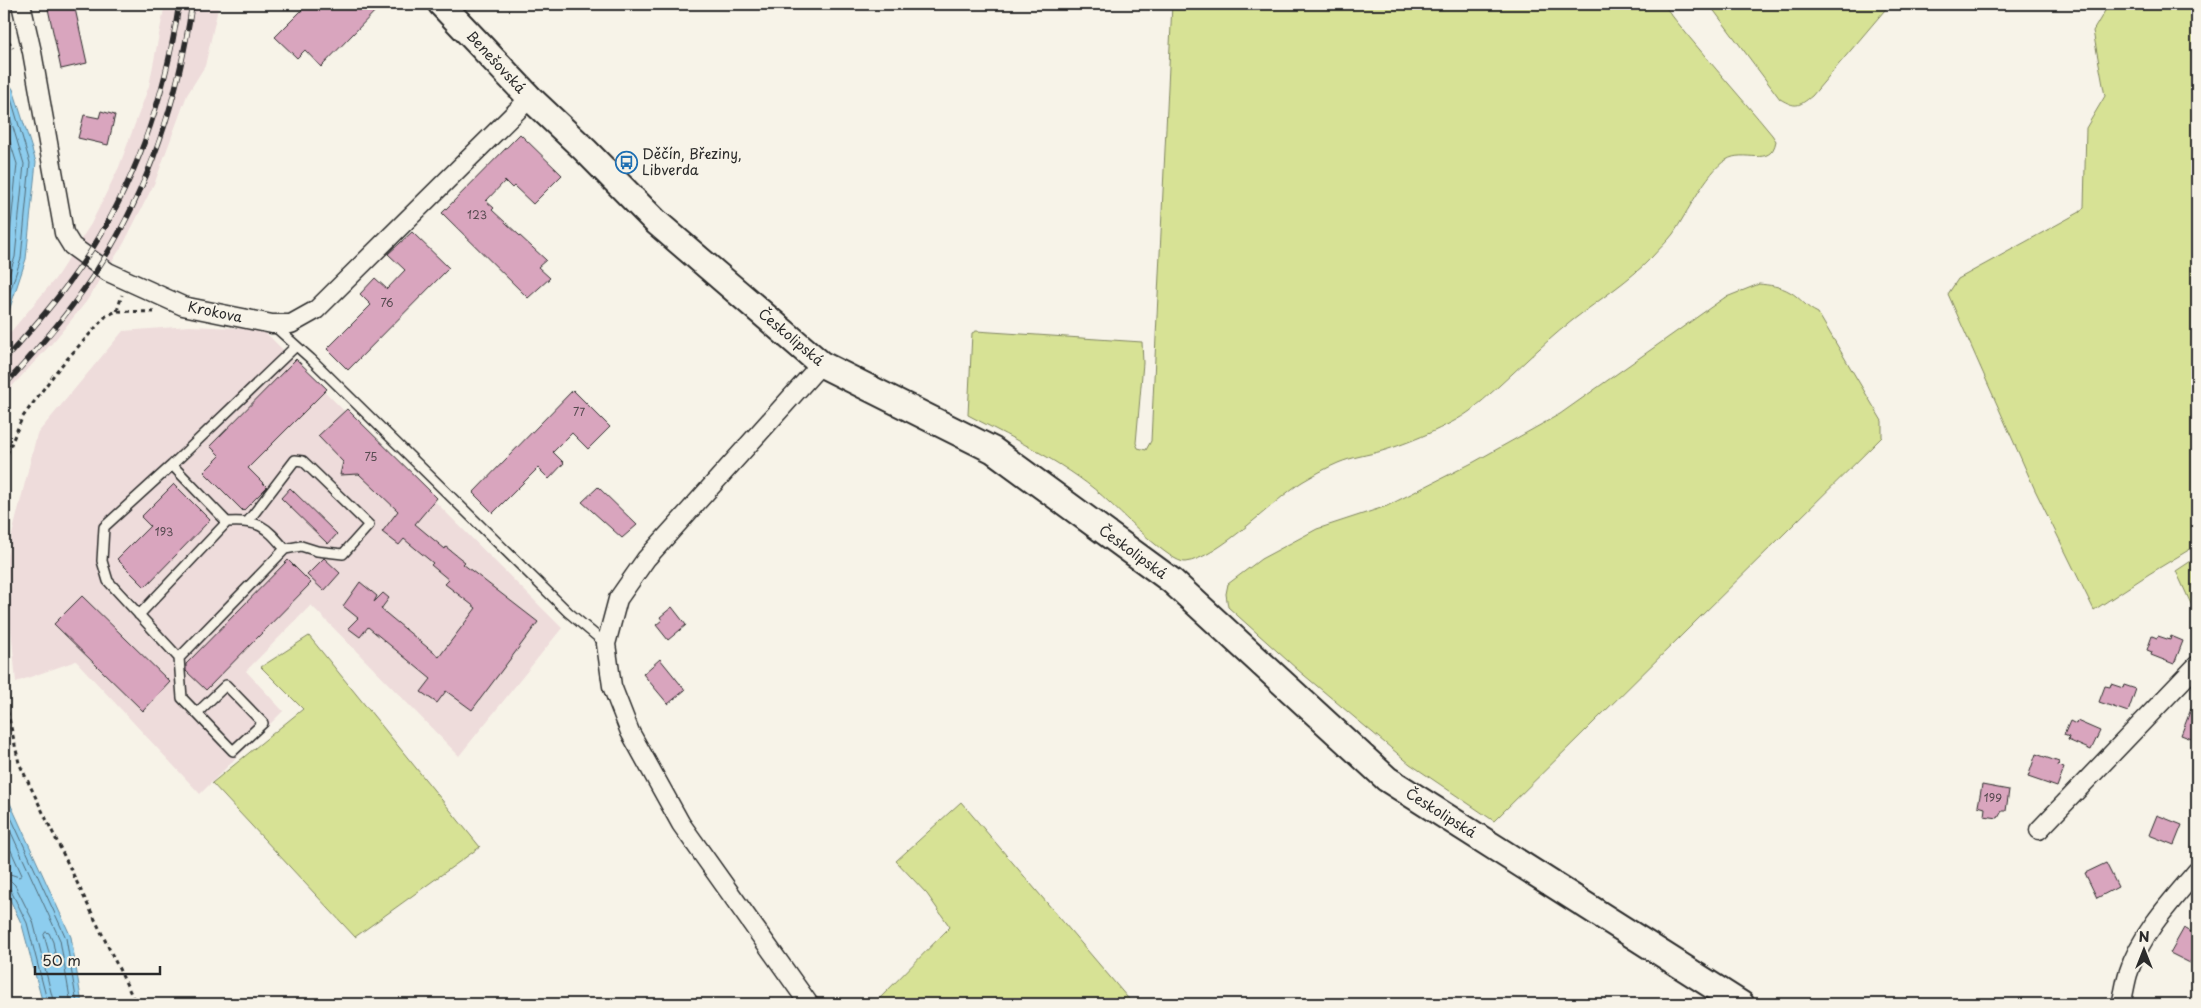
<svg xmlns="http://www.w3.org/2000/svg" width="2201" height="1008" font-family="'Playpen Sans',sans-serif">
  <rect width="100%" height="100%" fill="#f7f3e8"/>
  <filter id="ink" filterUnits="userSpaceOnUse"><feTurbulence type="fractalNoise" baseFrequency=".02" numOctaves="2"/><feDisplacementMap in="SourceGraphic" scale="10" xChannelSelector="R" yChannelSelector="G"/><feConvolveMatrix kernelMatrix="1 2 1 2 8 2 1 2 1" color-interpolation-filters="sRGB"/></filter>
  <g filter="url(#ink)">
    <!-- built -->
    <path fill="#eedcdb" d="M165 4H219L205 66 187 95 155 182 124 243 86 302 54 341 4 395V340L55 279 91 224 119 167 149 86Z
      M189 326 262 329 562 628 459 756 311 605 246 671 283 711 200 794 76 661 16 682 5 563 37 434 123 331Z"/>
    <!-- green -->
    <path fill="#d7e295" stroke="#818660" d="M1172 4H1663C1697 49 1736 91 1772 135L1776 141C1771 169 1744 148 1726 160 1707 171 1686 215 1673 234 1667 242 1659 249 1652 257 1629 281 1600 299 1573 320 1537 348 1506 382 1470 411 1450 426 1406 444 1382 451 1368 455 1352 457 1338 463 1326 468 1314 475 1302 482 1273 500 1218 559 1185 562 1171 563 1123 515 1110 503 1071 465 1017 441 968 415L972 333 976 331 1142 342 1143 363 1136 443 1138 448 1146 450 1151 441Z
      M1709 4H1890L1812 96C1798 107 1796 108 1780 99Z
      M2109 4H2197V545L2149 574 2094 610 2035 490 1948 294 1958 279 2080 212 2084 207 2086 128 2105 96 2093 31Z
      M1759 284C1769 285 1780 286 1790 292 1801 298 1805 307 1818 313L1882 421V437L1494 821 1410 764 1298 670 1228 607 1226 594 1228 584 1261 559 1317 529 1387 506 1474 462 1560 414 1724 298Z
      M2197 557V617L2176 571Z
      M309 636 480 847 355 937 212 783 303 709 261 667Z
      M961 802 1133 1004H876L877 1001 950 927 927 894 896 861Z"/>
    <!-- water -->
    <path fill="#8dcdee" stroke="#668ca0" d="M4 77 13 89 36 162 26 259 4 326Z
      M4 790 71 937 82 1004H43L22 925 4 887Z"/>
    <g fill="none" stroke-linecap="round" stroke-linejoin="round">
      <!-- shore -->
      <path stroke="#526c79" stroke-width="1" d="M4 85 9 92 30 163 21 258 4 310
        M4 97 24 164 15 257 4 290
        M4 123 17 164 8 255 4 267
        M4 802 66 938 77 1004
        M4 817 60 940 71 1004
        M4 835 22 875 19 877 4 872
        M4 880 11 881 15 885 33 921 54 1004
        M4 886 10 889 27 923 48 1004
        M46 932 49 933 53 942 56 959 54 961 51 960 44 935Z"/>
    </g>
    <!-- building -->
    <path fill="#d9a5be" stroke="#2b2b2b" d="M47 4H74L87 63 61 69Z
      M308 4H382L321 67 305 50 297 58 275 37Z
      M101 111 115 115 108 145 78 138 84 115 99 118Z
      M520 134 562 175 533 204 514 186 512 188 505 181 486 201 494 208 492 210 546 260 538 267 550 278 528 298 442 213Z
      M412 232 449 268 348 370 327 349 371 305 360 294 375 278 387 289 405 270 388 254Z
      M296 359 327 389 248 468 267 487 243 511 204 472 220 456 210 446Z
      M573 390 610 427 588 449 572 433 553 452 564 463 549 479 538 468 493 513 473 493Z
      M347 409 437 498 415 524 445 549 446 547 465 562 463 564 538 622 472 710 446 691 437 703 421 692 431 679 368 627 360 637 348 628 358 618 343 606 360 582 377 596 374 602 383 593 389 598 381 609 439 657 476 608 445 584 449 580 431 565 433 563 404 539 399 545 382 532 398 511 359 474 340 475 343 462 318 436Z
      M174 484 210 520 145 587 117 559 150 526 141 517Z
      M598 487 637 525 622 538 582 502Z
      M290 488 337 534 328 544 281 498Z
      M324 558 340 573 324 591 307 575Z
      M288 560 311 583 206 690 186 671V664Z
      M82 596 170 682 143 711 54 624Z
      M672 607 686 625 668 640 656 625 662 620 660 617Z
      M2152 636 2157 638 2158 636 2170 640 2171 636 2183 641 2174 664 2151 655 2152 652 2147 650Z
      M660 659 685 690 668 704 643 674Z
      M2111 684 2123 688 2124 685 2136 689 2128 712 2099 702 2105 686 2110 687Z
      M2196 696H2197V741L2181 735Z
      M2070 721 2076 724 2077 721 2100 731 2091 750 2068 740 2069 737 2064 735Z
      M2036 754 2059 762 2058 766 2064 768 2057 787 2028 777Z
      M1982 785 2009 790 2006 811H2002L1998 818 1984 816 1985 808 1978 806Z
      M2157 815 2182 825 2174 845 2149 835Z
      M2106 863 2118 887 2097 898 2085 873Z
      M2184 928 2197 935V949L2190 963 2170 953Z"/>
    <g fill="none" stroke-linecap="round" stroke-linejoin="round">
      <defs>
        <path id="lane" d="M273 325 311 359 568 612 606 644
          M172 465 104 527 102 561 108 581 179 658 285 549 301 546 317 551 343 554 369 525 303 461 295 460 249 520
          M285 549C265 526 260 520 227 522L172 465 296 346
          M139 615 227 522
          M179 658 182 698 233 751 263 723 226 685 197 713"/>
        <path id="street" d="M21 4 32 52 64 233 72 246 108 272 183 306 272 324H291L316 310 530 98
          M2039 830 2197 665
          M809 1004 681 824 630 732 612 686 606 644 618 599 646 559 821 364
          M2121 1004C2124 994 2125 984 2128 974 2140 935 2171 901 2197 871"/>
        <path id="secondary" d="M441 4 530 98 585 150 655 221 821 364 993 450 1172 581 1387 779 1741 1004"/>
      </defs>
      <!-- lane casing -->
      <use href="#lane" stroke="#2b2b2b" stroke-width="12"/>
      <!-- street casing -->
      <use href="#street" stroke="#2b2b2b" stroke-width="21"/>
      <!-- secondary casing -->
      <use href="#secondary" stroke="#2b2b2b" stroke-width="29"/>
      <!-- path -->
      <path stroke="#2b2b2b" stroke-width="3" stroke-dasharray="4 4" stroke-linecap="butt" d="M4 34 13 48
        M117 311 122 295
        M4 461 22 418 59 368 106 316 117 311 155 312
        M4 696 19 763 136 1004"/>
      <!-- lane -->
      <use href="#lane" stroke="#f7f3e8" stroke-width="9"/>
      <!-- street -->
      <use href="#street" stroke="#f7f3e8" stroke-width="18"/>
      <!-- secondary -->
      <use href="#secondary" stroke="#f7f3e8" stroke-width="25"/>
      <defs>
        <path id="rail" d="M4 360C25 337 46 313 65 288 128 205 164 106 179 4
          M4 386C30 357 55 330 77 299 141 212 177 109 192 4"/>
      </defs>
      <!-- rail casing -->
      <use href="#rail" stroke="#2b2b2b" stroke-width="5.5"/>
      <!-- rail -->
      <use href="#rail" stroke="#f7f3e8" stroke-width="4" stroke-dasharray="11" stroke-linecap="butt"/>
    </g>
  </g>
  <!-- icons -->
  <defs>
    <symbol id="bus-ring" viewBox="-11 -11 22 22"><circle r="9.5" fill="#f7f3e8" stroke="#1f6fb2" stroke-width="1.5"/><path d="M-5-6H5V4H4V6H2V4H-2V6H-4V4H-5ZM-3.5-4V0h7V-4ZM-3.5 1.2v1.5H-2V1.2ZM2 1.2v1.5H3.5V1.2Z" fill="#1f6fb2"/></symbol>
  </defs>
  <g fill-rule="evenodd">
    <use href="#bus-ring" x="614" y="150" width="25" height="25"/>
  </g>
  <g text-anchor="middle" stroke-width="4" stroke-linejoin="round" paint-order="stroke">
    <!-- number labels -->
    <g font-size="11" fill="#564a50">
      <text x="477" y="219">123</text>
      <text x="387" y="307">76</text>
      <text x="579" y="416">77</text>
      <text x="371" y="461">75</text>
      <text x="164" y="536">193</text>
      <text x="1993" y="802">199</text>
    </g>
    <!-- street labels -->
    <g font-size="14" fill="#2b2b2b" stroke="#f7f3e8">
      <text transform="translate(496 62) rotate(47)" y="5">Benešovská</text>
      <text transform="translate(215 312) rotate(12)" y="5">Krokova</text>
      <text transform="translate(791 337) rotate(40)" y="5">Českolipská</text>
      <text transform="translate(1133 552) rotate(36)" y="5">Českolipská</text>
      <text transform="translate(1441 813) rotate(32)" y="5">Českolipská</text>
    </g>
    <!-- poi labels -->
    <g font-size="14" fill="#2b2b2b" stroke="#f7f3e8" text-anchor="start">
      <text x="642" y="159">Děčín, Březiny,<tspan x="642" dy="16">Libverda</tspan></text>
    </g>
  </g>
  <!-- margin -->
  <rect width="2201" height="1008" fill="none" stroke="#f7f3e8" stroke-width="20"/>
  <rect x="10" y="10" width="2181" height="988" fill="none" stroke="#2b2b2b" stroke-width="2" filter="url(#ink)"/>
  <!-- north arrow -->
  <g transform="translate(2144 950)" stroke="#f7f3e8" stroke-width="4" paint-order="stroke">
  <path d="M0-4L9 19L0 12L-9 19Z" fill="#2b2b2b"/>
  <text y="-8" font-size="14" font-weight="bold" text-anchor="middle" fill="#2b2b2b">N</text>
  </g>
  <!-- scale -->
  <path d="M35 966v8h125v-8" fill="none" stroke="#2b2b2b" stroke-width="2.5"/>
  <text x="42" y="966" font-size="15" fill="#2b2b2b" stroke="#f7f3e8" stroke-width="4" paint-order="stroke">50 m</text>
</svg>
